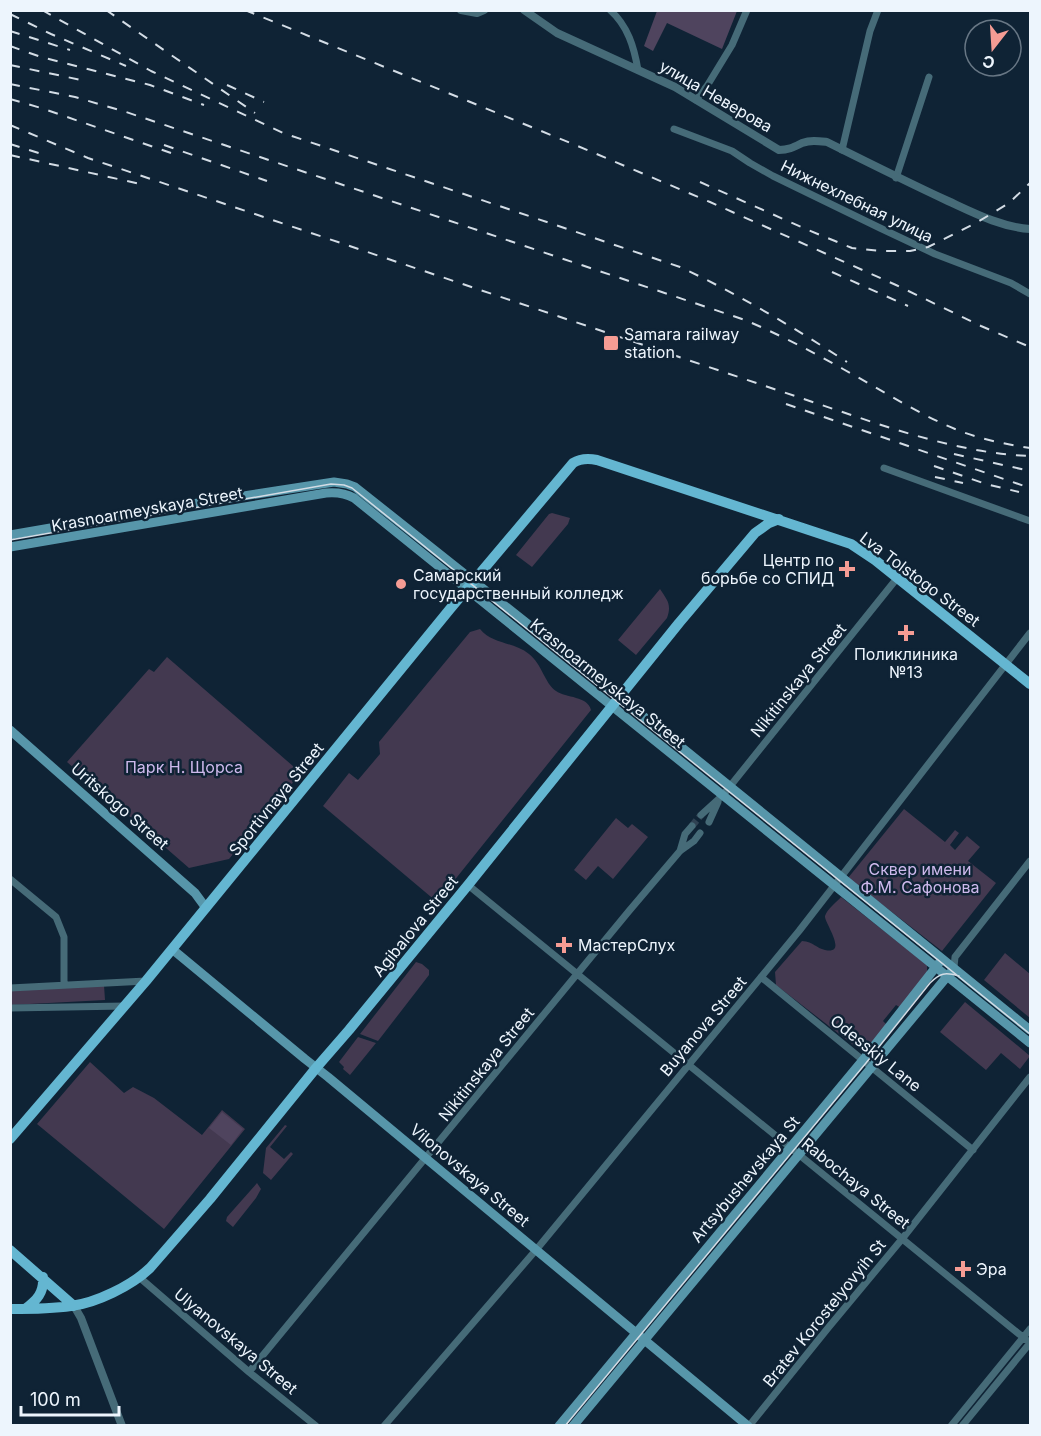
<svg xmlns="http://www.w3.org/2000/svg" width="1041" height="1436" font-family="Inter,sans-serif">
  <rect width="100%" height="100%" fill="#0f2335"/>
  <!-- green -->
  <path fill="#433950" d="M552 513 570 518 568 524 532 567 516 555 549 514Z
    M660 589C667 600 672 604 667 618L636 655 618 640Z
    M480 629C492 644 514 642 529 654 542 664 545 684 556 691 566 698 588 696 591 710L437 902 323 806 349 773 358 780 380 754 379 742 470 632Z
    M167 657 301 773 229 859 189 868 67 762 149 669 154 672Z
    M904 809 945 842 955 830 959 833 950 845 955 850 967 836 980 847 968 861 996 883 942 951 848 878Z
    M616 818 628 828 632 824 648 837 613 879 598 866 586 880 574 870Z
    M841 897 927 965V976L901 1008 896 1005 883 1021 888 1026 869 1047H856L776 985 775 972 802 941C814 942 816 948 825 950 849 955 824 922 825 916 827 909 837 902 841 897Z
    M1005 953 1030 974V1018L984 980Z
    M416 962 422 964 429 970V975L378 1041 360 1034Z
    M104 985 105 1000 11 1005V990Z
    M965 1002 1030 1056 1020 1069 1001 1053 986 1070 940 1032Z
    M358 1037 376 1043 350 1075 343 1069 344 1067 339 1062Z
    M90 1062 124 1093 133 1087 154 1098 202 1135 222 1110 245 1129 164 1229 37 1124Z
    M285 1125 287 1126 270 1147 284 1159 291 1152 293 1154 271 1180 263 1173 266 1148Z
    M257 1183 261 1189 256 1198 233 1227 226 1221 227 1217Z"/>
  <!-- forest -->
  <path fill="#4f445e" d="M657 11V10L737 11 722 49 667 23 653 51 644 46Z
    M222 1112 243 1129 231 1145 209 1128Z"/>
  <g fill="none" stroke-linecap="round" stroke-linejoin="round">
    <!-- minor-tunnel -->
    <path stroke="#304253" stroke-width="7" stroke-dasharray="7 3.5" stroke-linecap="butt" d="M692 826 701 815"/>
    <!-- minor -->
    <path stroke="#466b78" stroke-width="7" d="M610 10C628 26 634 47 638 70
      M696 100 707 86 732 45 747 10
      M674 129 732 151 750 163 773 176 880 228 935 254 1011 283 1030 294
      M842 150 870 31 878 10
      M896 178 929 77
      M884 468 1030 521
      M701 815 723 795 898 577
      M709 822 718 802
      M680 851 685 834 692 826
      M10 879 56 917 64 937V985
      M468 885 1030 1343
      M954 967 955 957 1030 861
      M761 977 973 1150
      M10 988 146 981
      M10 1008 125 1006
      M139 1277 249 1372 316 1426
      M249 1372 629 911 680 851 694 841 700 833
      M384 1426 536 1250 799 931 1030 633
      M749 1426 828 1328 902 1239 1030 1077
      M951 1426 1030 1329
      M962 1426 1030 1343"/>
    <!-- tertiary -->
    <path stroke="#466b78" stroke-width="8" d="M461 10 477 13 484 10
      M524 10 557 33 675 87 779 150C789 150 794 147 802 143 811 140 818 141 827 142 867 162 907 182 948 201 974 213 1001 227 1030 229
      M74 1306 81 1318 122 1426"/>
    <!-- secondary -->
    <path stroke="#5796aa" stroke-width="9" d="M10 535 166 508 334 482 347 484 355 487 611 690 1030 1030
      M10 547 326 493C337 492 345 493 354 498L1030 1043
      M10 730 195 893 206 908
      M172 949 305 1059 328 1077 748 1426
      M559 1426 863 1060 939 963
      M573 1426 950 973"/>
    <!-- primary -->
    <path stroke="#64b6d1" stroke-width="10" d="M10 1139 146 981 450 609 573 463C581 458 588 458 597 460L851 544 875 560 1030 684
      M10 1250 74 1306
      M10 1309C31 1309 51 1309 71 1306 96 1303 131 1286 150 1268L210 1199 316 1068 349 1030 468 885 679 623 755 533 769 523 779 519
      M25 1309C37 1300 44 1293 43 1277"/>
    <!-- tram -->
    <path stroke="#d3dce5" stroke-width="1.5" d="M10 540 331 484 344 485 352 488 1030 1034
      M565 1426 866 1063 930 983C940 973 945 972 959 976"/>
    <!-- rail -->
    <path stroke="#d3dce5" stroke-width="2" stroke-dasharray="10 10" stroke-linecap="butt" d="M42 10 151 71 283 133 680 267C738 294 793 327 847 362
      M106 10 255 113
      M245 10 573 144 710 202 896 285 981 326 1030 347
      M10 14 51 34 126 66
      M10 31 70 50
      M10 46 41 57 150 85 204 105
      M10 65 86 81
      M10 84 75 97 126 112 745 320C778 334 811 351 843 369 880 389 916 413 955 429 979 439 1005 444 1030 448
      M227 85 264 102
      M10 99 41 108 171 153
      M10 125 88 158 136 174 878 424C928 440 978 454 1030 456
      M10 144 45 155
      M164 145 267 181
      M10 155 145 185
      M700 182 808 230 852 248 882 251H910L928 247 976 223 1009 203 1030 183
      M832 272 908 306
      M786 404 1030 488
      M954 454 1030 471
      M934 466 986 484 1019 492
      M935 477 963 483"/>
  </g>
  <!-- markers -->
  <g fill="#f59c94" stroke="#0f2335" stroke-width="2">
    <rect x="603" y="335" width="16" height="16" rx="3"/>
    <path d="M844 560h6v6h6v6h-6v6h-6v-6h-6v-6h6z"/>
    <circle cx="401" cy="584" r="6"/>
    <path d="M903 624h6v6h6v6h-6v6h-6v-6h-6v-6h6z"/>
    <path d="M561 936h6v6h6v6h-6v6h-6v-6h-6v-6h6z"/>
    <path d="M960 1260h6v6h6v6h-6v6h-6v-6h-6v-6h6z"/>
  </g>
  <g text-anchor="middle" stroke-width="5" stroke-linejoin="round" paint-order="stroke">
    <!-- street labels -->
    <g font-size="16" fill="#edf5fd" stroke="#0f2335">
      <text transform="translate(716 96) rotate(30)" y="6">улица Неверова</text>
      <text transform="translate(857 201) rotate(26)" y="6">Нижнехлебная улица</text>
      <text transform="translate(147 509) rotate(-10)" y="6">Krasnoarmeyskaya Street</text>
      <text transform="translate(920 579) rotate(37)" y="6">Lva Tolstogo Street</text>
      <text transform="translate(798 680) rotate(-51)" y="6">Nikitinskaya Street</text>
      <text transform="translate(608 683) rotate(39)" y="6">Krasnoarmeyskaya Street</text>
      <text transform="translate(276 799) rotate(-51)" y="6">Sportivnaya Street</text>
      <text transform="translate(120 806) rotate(41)" y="6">Uritskogo Street</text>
      <text transform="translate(415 926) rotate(-51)" y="6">Agibalova Street</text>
      <text transform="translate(703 1026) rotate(-50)" y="6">Buyanova Street</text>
      <text transform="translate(876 1053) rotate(39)" y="6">Odesskiy Lane</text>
      <text transform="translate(486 1064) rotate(-51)" y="6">Nikitinskaya Street</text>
      <text transform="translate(470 1175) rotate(40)" y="6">Vilonovskaya Street</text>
      <text transform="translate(745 1179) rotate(-50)" y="6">Artsybushevskaya St</text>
      <text transform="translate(856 1183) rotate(39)" y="6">Rabochaya Street</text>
      <text transform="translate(824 1313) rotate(-51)" y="6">Bratev Korostelyovyih St</text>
      <text transform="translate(236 1341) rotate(40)" y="6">Ulyanovskaya Street</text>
    </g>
    <!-- poi labels -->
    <g font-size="16" fill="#edf5fd" stroke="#0f2335" text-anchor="start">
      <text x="624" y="340">Samara railway<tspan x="624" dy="18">station</tspan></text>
      <text x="834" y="566" text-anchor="end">Центр по<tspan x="834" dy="18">борьбе со СПИД</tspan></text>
      <text x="413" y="581">Самарский<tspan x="413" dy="18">государственный колледж</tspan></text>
      <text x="906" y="660" text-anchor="middle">Поликлиника<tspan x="906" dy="18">№13</tspan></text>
      <text x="578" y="951">МастерСлух</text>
      <text x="976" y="1275">Эра</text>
    </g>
    <!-- park labels -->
    <g font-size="16" fill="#ceb9ec" stroke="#0f2335">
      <text x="184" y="773">Парк Н. Щорса</text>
      <text x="920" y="875">Cквер имени<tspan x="920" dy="18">Ф.М. Сафонова</tspan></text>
    </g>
  </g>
  <!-- border -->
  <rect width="1041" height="1436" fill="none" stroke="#edf5fd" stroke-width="24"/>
  <!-- north arrow -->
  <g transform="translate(993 48) rotate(197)"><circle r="28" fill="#0f2335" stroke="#687785" stroke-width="1.5"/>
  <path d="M0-4.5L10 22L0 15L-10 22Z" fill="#f59c94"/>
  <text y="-9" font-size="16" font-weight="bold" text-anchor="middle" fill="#edf5fd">С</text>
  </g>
  <!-- scale -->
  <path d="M21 1406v9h98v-9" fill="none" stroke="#edf5fd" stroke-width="3"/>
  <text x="30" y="1406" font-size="18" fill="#edf5fd" stroke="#0f2335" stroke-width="4.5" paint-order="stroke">100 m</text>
</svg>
